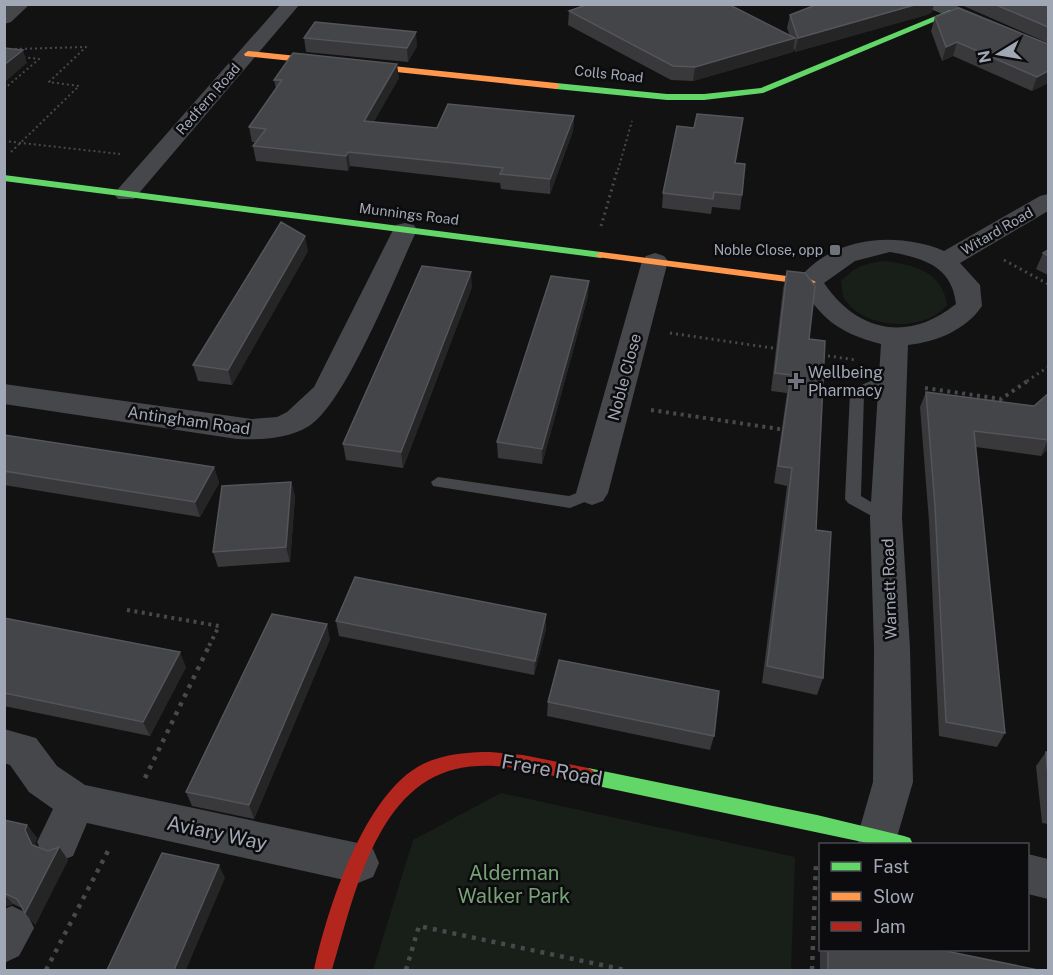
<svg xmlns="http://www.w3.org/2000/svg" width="1053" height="975" font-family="'Public Sans',sans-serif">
  <rect width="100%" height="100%" fill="#121212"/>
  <!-- green -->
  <path fill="#181f19" d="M885 261C915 265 943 272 947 305 925 333 860 330 843 296 842 292 842 285 841 281 855 267 865 263 885 261Z
    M501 793 795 857 791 970H373L413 840Z"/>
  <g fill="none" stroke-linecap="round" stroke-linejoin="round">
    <!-- path-far3 -->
    <path stroke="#47494d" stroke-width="2" stroke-dasharray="2 3" stroke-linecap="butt" d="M4 89 39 59 23 57
      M4 141 120 154
      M11 152 79 86 49 82 86 47 15 49
      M618 170 632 121"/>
    <!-- path-far2 -->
    <path stroke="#47494d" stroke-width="3" stroke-dasharray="2 4" stroke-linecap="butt" d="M601 226 618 168
      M1004 260 1048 284
      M670 333 779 349
      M822 355 856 360
      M1027 381 1048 367"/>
    <!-- path-far1 -->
    <path stroke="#47494d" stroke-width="4" stroke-dasharray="3 4.5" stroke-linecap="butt" d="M925 388 1001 399 1029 380
      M651 410 786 430
      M127 610 219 626 209 646"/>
    <!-- path -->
    <path stroke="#47494d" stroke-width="4.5" stroke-dasharray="4 6" stroke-linecap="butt" d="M145 778 210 644
      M46 970 109 849
      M406 970 419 926 625 970
      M812 970 816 863"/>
    <!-- lane -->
    <path fill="#46474b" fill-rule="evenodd" d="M894 371 901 375 899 378 864 394 861 496 891 514 894 518 891 522 886 524 848 503 845 499 850 392 852 389Z
      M438 477 569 496 592 487 600 493 597 497 570 508 433 486 431 482Z"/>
    <!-- street -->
    <path fill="#46474b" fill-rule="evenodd" d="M9 4H30L11 22 4 24V8Z
      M281 4H300L134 199H118L114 194 118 189Z
      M926 4H952L1048 44V57L928 8Z
      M1048 194V211L960 263 980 285 982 306C966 330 936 342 908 345L902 518 910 648 913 782 895 844H859L857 838 873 782 874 648 870 518 881 344C836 332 823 319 797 282 829 236 897 231 944 251L1040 196ZM890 252C923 258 952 266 956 304 909 342 858 333 824 283L855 261Z
      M405 223 414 225 417 230C396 274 346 403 309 426 288 439 261 440 237 439L4 404V384L252 419 277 417 287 412 314 387 393 230 396 225Z
      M655 253 664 256 668 261 608 493 603 501 592 505 581 501 576 493 642 261 646 256Z
      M4 729 36 738 57 766 85 785 358 843 373 849 379 863 373 877 358 883 87 823 73 856 58 862 43 856 37 842 53 809 29 792 10 765 4 763Z
      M1028 854 1048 859V899L1028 894Z
      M12 906 27 913 34 928 19 956 4 963V909Z"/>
    <!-- fast -->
    <path fill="#63d668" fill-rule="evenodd" d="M950 10 957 12 763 93 704 100H667L556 89 552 86 556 83 667 94H704L761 88Z
      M4 175 601 252 606 255 601 258 4 181Z
      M588 768 817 815 904 836 910 838 913 844H872L588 784 582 781 580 776 582 771Z"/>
    <!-- slow -->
    <path fill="#ff974d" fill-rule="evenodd" d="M248 51 556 83 560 86 556 89 245 56 244 54Z
      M601 252 810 279 816 282 810 285 597 257 596 255Z"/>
    <!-- jam -->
    <path fill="#b3261e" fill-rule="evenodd" d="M490 752 523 755 588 768 594 771 596 776 594 781 588 784C547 775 499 759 456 769 374 788 353 902 332 970H314C327 910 364 793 423 764 444 754 467 752 490 752Z"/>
  </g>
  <!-- wall -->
  <path fill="#39393c" d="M959 4H1048V43Z
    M569 11 790 36 787 28 790 15 932 12 926 15 795 52 794 48 793 52 693 81 671 80 568 25Z
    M935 17 1048 44V83L1032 91 953 56 942 61 931 31Z
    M304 38 417 46 408 62 306 52Z
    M399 78 373 122 437 128 574 116 573 131 550 194 501 189 500 183 350 166 348 171 256 161 253 146 256 142H252L249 127 276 89 274 80Z
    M735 163 742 195 740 210 712 207 711 214 662 208 663 193Z
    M1048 250V275L1036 269 1043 253Z
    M308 251 232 385 198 381 193 365Z
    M787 271 809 339 816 530 823 678 817 695 762 683 787 486 774 483 787 393 771 391 783 289Z
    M472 287 403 468 346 460 343 444Z
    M588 296 542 464 498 458 497 442Z
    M926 392 1034 406 1048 394V449L1041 456 976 447 1005 733 997 747 939 736 929 521 920 407Z
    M4 435 214 467 219 483 200 517 4 485Z
    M291 482 295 497 290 562 218 567 213 552Z
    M546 614V629L534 675 339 636 336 621Z
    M4 618 186 667 150 736 4 706Z
    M330 639 254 819 192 806 186 792Z
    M548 702 714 736 710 750 547 716Z
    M1046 752H1048V824L1042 823 1036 766Z
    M4 820 27 825 37 838 35 843 37 847 48 851 59 847 68 860 35 925 22 908 13 904 4 907Z
    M820 941V950H941L1038 970H820Z"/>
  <!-- shaded-wall -->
  <path fill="#252526" d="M918 4H934L932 12 926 15 795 52 798 38Z
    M416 32 417 46 408 62 407 48Z
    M795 38 793 52 693 81 695 67Z
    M957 42 953 56 942 61 946 47Z
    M23 50 27 63 4 83V65Z
    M397 64 399 78 366 136 364 121Z
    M1048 71V83L1032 91 1037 77Z
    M574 116 573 131 550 194V179Z
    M348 152 350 166 348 171 346 156Z
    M305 236 308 251 232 385 228 370Z
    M471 272 472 287 403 468 401 452Z
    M589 281 588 296 542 464V449Z
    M1048 440V449L1041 456Z
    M214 467 219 483 200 517 195 502Z
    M291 482 295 497 290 562 286 547Z
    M546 614V629L534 675 535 661Z
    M327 624 330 639 254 819 249 805Z
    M180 652 186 667 150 736 143 722Z
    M27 825 37 838 35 843 42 858 32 845 25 830Z
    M59 847 68 860 35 925 25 913Z
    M219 865 225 878 186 970H174Z
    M4 894 13 904 4 907Z"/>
  <!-- building -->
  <path fill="#444549" stroke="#53555a" stroke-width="1.5" d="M589 4H728L795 38 695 67 673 66 569 11Z
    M818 4H918L798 38 790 15Z
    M994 4H1048V27Z
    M958 8 1048 44V71L1037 77 957 42 946 47 935 17Z
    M315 22 416 32 407 48 304 38Z
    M4 48 23 50 4 65Z
    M293 53 397 64 364 121 437 128 448 104 574 116 550 179 500 174 503 168 348 152 346 156 253 146 266 129 249 127 282 80H274Z
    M697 114 743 118 735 163 745 164 742 195 714 192 713 199 663 193 677 126 694 128Z
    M281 222 305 236 228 370 193 365Z
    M1048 250V256L1043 253Z
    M422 266 471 272 401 452 343 444Z
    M787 271 805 273 815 286 809 339 825 341 816 530 831 532 823 678 767 666 792 468 778 466 791 375 775 373Z
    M551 276 589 281 542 449 497 442Z
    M926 392 1034 406 1048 394V440L974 431 1005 733 946 722 935 506Z
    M4 435 214 467 195 502 4 471Z
    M291 482 286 547 213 552 222 486Z
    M355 577 546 614 535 661 336 621Z
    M272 614 327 624 249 805 186 792Z
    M4 618 180 652 143 722 4 693Z
    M559 660 719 691 714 736 548 702Z
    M1046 752H1048V777Z
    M4 820 27 825 25 830 32 845 48 851 59 847 25 913 17 899 4 893Z
    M162 853 219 865 174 970H107Z
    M828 950H941L1038 970H828Z"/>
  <!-- markers -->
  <g fill="#6f747c" stroke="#0c0c0e" stroke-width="2">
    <rect x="829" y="244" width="12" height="12" rx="3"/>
    <path d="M793 372h6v6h6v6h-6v6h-6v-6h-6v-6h6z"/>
  </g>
  <g text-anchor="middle" stroke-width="5" stroke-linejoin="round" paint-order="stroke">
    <!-- far-street labels -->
    <g font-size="14" fill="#a1a8b5" stroke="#0c0c0e">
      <text transform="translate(609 74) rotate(6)" y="5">Colls Road</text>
      <text transform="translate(208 99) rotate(-49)" y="5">Redfern Road</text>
      <text transform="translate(409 214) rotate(7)" y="5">Munnings Road</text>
      <text transform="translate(997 231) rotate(-30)" y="5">Witard Road</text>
    </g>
    <!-- far-poi labels -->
    <g font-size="14" fill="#a1a8b5" stroke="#0c0c0e" text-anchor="end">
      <text x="823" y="255">Noble Close, opp</text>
    </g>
    <!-- poi labels -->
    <g font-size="16" fill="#a1a8b5" stroke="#0c0c0e" text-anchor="start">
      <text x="808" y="378">Wellbeing<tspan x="808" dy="18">Pharmacy</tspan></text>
    </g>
    <!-- street labels -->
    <g font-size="16" fill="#a1a8b5" stroke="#0c0c0e">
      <text transform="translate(624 377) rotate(-75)" y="6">Noble Close</text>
      <text transform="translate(189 420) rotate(8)" y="6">Antingham Road</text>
      <text transform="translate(889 589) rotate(-92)" y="6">Warnett Road</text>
    </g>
    <!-- near-street labels -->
    <g font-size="20" fill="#a1a8b5" stroke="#0c0c0e">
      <text transform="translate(552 770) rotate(10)" y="7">Frere Road</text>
      <text transform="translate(217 833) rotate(12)" y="7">Aviary Way</text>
    </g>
    <!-- near-park labels -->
    <g font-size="20" fill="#76a276" stroke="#0c0c0e">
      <text x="514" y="880">Alderman<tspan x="514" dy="23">Walker Park</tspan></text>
    </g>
  </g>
  <!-- border -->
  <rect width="1053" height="975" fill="none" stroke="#a1a8b5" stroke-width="12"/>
  <!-- legend -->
  <rect x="819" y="843" width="210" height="108" fill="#0c0c0e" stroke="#484a51" stroke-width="1.5"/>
  <rect x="831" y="862" width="30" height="9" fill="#63d668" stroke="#484a51" stroke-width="1.5"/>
  <text x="873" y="873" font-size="18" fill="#a1a8b5">Fast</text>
  <rect x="831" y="892" width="30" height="9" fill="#ff974d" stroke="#484a51" stroke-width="1.5"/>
  <text x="873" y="903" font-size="18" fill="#a1a8b5">Slow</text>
  <rect x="831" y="922" width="30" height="9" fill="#b3261e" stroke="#484a51" stroke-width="1.5"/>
  <text x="873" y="933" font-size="18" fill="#a1a8b5">Jam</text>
  <!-- north arrow -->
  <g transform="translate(999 54) rotate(259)" stroke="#0c0c0e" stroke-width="4.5" paint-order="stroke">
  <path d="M0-4.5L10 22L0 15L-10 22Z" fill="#a1a8b5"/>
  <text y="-9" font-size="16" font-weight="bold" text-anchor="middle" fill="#a1a8b5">N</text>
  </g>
</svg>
